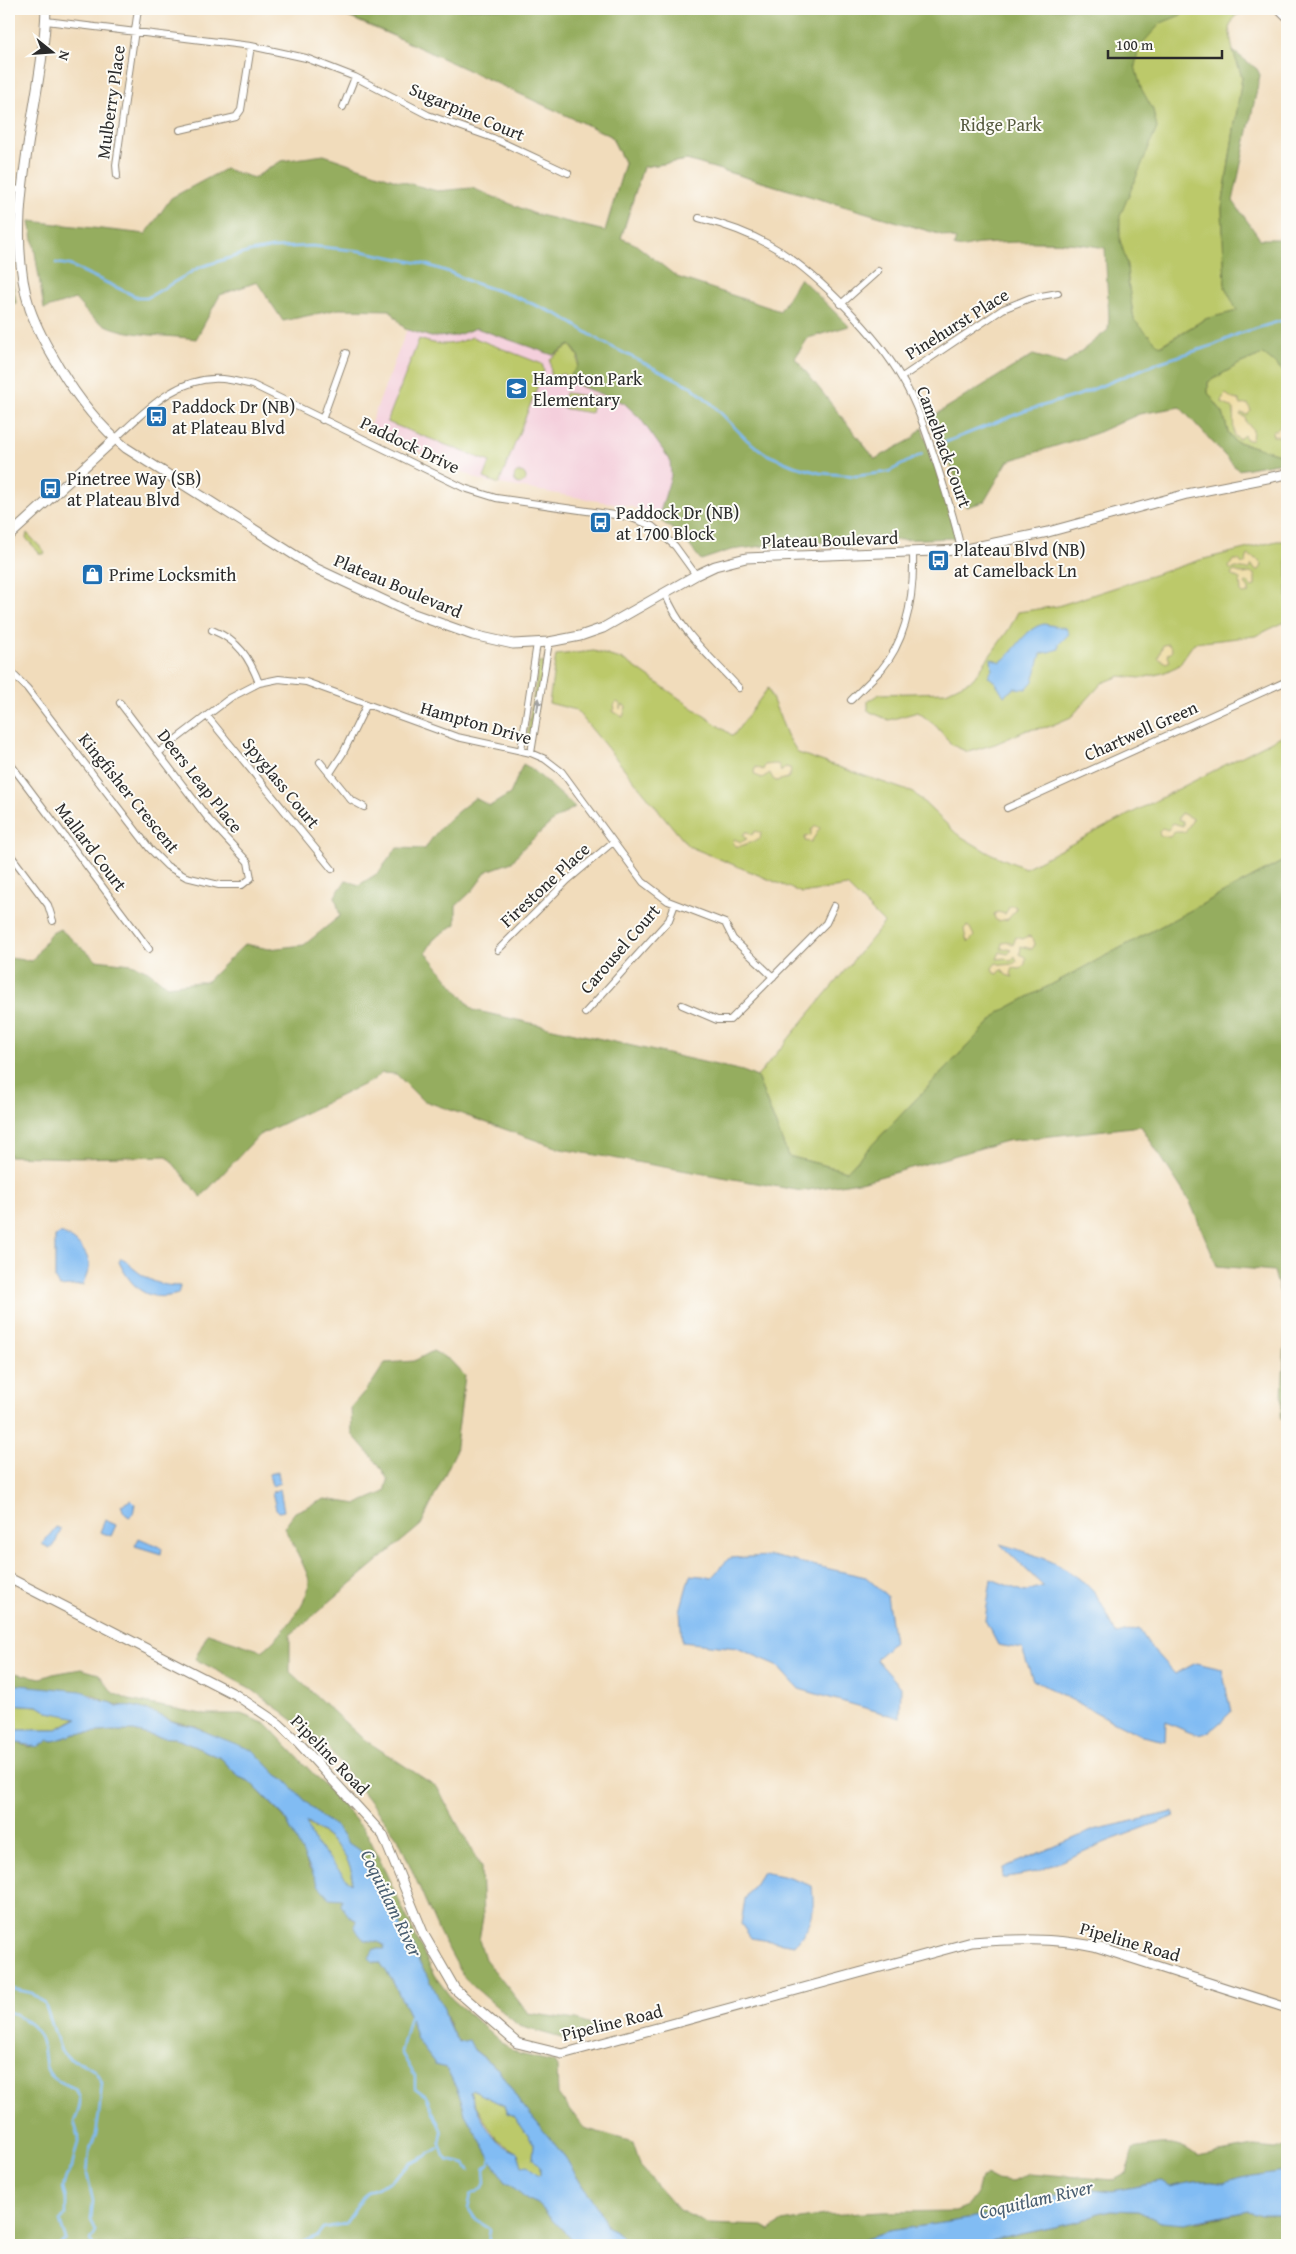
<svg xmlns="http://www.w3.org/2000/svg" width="1296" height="2254" font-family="'Gentium Book Plus',serif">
  <rect width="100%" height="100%" fill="#fdfcf7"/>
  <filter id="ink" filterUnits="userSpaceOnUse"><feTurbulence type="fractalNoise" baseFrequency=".02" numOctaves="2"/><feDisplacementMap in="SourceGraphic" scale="10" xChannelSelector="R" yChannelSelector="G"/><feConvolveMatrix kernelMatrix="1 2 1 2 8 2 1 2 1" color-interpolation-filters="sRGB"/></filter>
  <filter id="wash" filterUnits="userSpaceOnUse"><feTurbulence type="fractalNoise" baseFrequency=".0096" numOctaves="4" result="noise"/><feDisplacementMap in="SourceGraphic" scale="20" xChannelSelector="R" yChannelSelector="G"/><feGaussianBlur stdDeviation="1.12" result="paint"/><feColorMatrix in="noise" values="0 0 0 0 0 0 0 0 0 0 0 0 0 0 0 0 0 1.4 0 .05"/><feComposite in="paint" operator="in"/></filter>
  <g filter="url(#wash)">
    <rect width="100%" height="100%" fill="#f1dcbb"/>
    <!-- built -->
    <path fill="#f4cfdc" d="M416 306 465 320 560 333 682 455 669 524 633 507 482 481 369 428Z"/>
    <!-- green -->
    <path fill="#bcc96b" stroke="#747a4b" d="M329 9H1250L1235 16 1229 28 1233 51 1242 77 1222 208 1225 287 1238 311 1205 319 1159 346 1134 320 1128 282 1127 263 1109 244 956 239 687 160 643 167 621 238 605 231 625 164 611 136 429 51Z
      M472 337 542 364 544 370 499 484 484 478 490 462 387 422 419 339C439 346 453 346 472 337Z
      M570 345 578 356V368L568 377 563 374 551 377 550 359Z
      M1263 354 1287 374V456L1234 441 1228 432 1223 413 1208 393V382L1241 363Z
      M565 393 594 397 591 413 562 408Z
      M514 478a6 6 0 1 1 12 0a6 6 0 1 1-12 0Z
      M27 533 45 552 44 554H40L26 538Z
      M1277 541H1287V621L1255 636 1194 643 1178 666 1163 673 1141 678 1120 676 1102 683 1071 717 1048 727 1027 730 995 744 968 752 952 745 936 726 918 712 889 720 868 711V701L879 694 946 692 973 679 1009 629 1018 612 1058 606 1200 560Z
      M594 651 626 661 733 736 768 688 787 735 798 753 914 793 957 834 987 852 1025 868 1287 733V859L1000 1012 847 1171 788 1156 757 1077 884 923 847 886 802 893 688 846 576 710 549 703 556 655Z
      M539 662 544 663 532 736 527 735Z
      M9 1704 38 1706 48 1712 78 1717 55 1730H9Z
      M305 1822C324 1833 359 1859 351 1885L314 1841Z
      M472 2090 505 2106 508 2113 514 2116 534 2144 533 2159 540 2166V2174L538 2175 522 2166 518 2153 497 2140 474 2102 470 2092Z"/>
    <!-- forest -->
    <path fill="#95ad5f" stroke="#606c45" d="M329 9H1183L1181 15 1161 23 1139 47 1135 66 1141 88 1153 110 1157 128 1120 216V240L1127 263 1128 282 1134 320 1160 346 1205 319 1237 311 1225 287 1222 208 1242 77 1233 51 1257 69 1260 75 1233 201 1260 239H1287V374L1263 354 1241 363 1208 382V393L1223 413 1228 432 1234 441 1287 456V461L1238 470 1180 407 1139 414 1094 434 1008 461 984 502 966 507 933 416 1033 355 1065 364 1108 330 1109 317 1105 248C1065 240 1021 241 981 244 972 244 962 250 954 246L956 239 687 160 643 167 621 238 635 244 677 277 780 311 800 278 849 326 808 338 795 358 875 459 912 439 922 428 952 516 955 538 779 544 731 550 701 560 681 535 658 519 671 476 670 460 640 418 624 403 572 383 568 377C581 365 584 359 570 345L553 355 476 328 455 336 431 337 405 329 390 310 339 309 283 321 257 282 220 295 196 339C162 334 124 338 94 319 87 314 81 305 75 299L44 309 30 221 146 234 171 198 225 169 254 178 281 161 324 155 396 180 437 191 472 188 535 214 605 231 625 164 611 136 381 30Z
      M9 254 16 303 9 305Z
      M523 764 532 769 575 807 554 820 522 849 512 862 487 871 473 890 456 906V924L434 939 426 952 473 1010 743 1071 757 1077 788 1156 847 1171 1000 1012 1287 859V1421L1281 1419 1286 1317 1274 1271 1217 1266 1190 1202 1141 1126 1006 1141 865 1181 802 1191 561 1149 422 1100 396 1074 382 1073 373 1080 259 1135 201 1197 167 1156 78 1158 9 1156V958L32 961 50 934 60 929 96 960 132 964 148 971 167 986 207 981 245 944 269 949 304 945 340 916 335 896 346 880 359 885 378 873 397 848 425 849C439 826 454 814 475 798L490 806 510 794Z
      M433 1351 450 1360 465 1376 455 1453 421 1525 290 1635V1672L362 1738 437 1787 481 1867 483 1917 479 1940 485 1959 528 2013 576 2020 594 2026V2030L565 2039 519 2026 465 1979 438 1930 398 1838 327 1746 250 1688 195 1659 208 1633 262 1651C278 1640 310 1602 309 1581 308 1571 289 1538 284 1527L295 1512 325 1499 357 1504 385 1492 388 1480 379 1465 352 1434 351 1407 372 1383 385 1363 414 1361Z
      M81 1669 99 1674 113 1693 129 1700 202 1714H241L266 1724 341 1803 368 1835 434 1975 452 1999 502 2043 519 2054 554 2062 557 2067 558 2094 584 2128 633 2142 641 2167 679 2210 708 2224 763 2226 770 2230 782 2222 825 2215 883 2212 955 2211 968 2206 977 2194 981 2178 988 2176 995 2180 1011 2182 1029 2173 1114 2180 1127 2173 1133 2149C1159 2145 1176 2139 1197 2157L1254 2147 1276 2149 1287 2145V2171C1271 2174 1238 2177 1225 2183 1207 2178 1188 2183 1170 2187L1162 2182 1112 2191 1093 2189 1043 2198 1024 2207 988 2216 889 2231 859 2240 833 2241 810 2245H632L614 2230 607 2227 596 2204 583 2187 565 2157 519 2101 499 2070 465 2042H459C450 2031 449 2020 443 2008 436 1992 427 1978 420 1964 417 1958 416 1951 413 1946 407 1936 400 1931 399 1919L395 1916 371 1868 347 1842 335 1826 321 1817 285 1780 196 1726C183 1724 173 1721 161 1718 156 1717 152 1712 147 1711 128 1705 110 1707 92 1694L9 1684V1672L41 1678 53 1674Z
      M111 1731H134L156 1737 175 1738 221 1758 239 1777 249 1781 284 1817 304 1854 309 1869 342 1899 350 1916 386 1948 374 1962H380L392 1980 410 2016 417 2040 436 2065 446 2068C452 2077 464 2104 465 2114L504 2181 512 2186 527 2199 538 2204 577 2245H9V1744L18 1743 30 1747 49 1740 54 1741 75 1734Z
      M1110 2210 1138 2211 1161 2222H1200L1248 2211 1262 2215H1287V2245H1142V2242L1127 2245H971L1082 2221 1095 2214Z"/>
    <!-- sand -->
    <path fill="#eeda9e" stroke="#8c8264" d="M1226 394 1233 399 1239 400 1241 405 1248 404 1251 411 1247 415 1241 413 1240 415 1245 417 1246 422 1253 430 1252 440H1247L1244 435 1239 439 1234 436 1233 408 1222 403 1223 397Z
      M1284 419 1287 423 1285 428H1287V434L1284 432 1285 437 1281 440 1279 436H1273L1272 433 1279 428Z
      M1248 555 1260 561 1262 566 1259 570H1255L1252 565 1249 570 1236 568 1231 570 1229 567 1233 560H1239L1242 564H1245Z
      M1234 571 1244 574 1251 573 1255 575V586L1251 587 1248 582 1245 584 1249 589V593L1243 594 1241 592 1240 579 1231 575Z
      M1168 644 1172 649 1171 653 1167 654 1170 661 1166 663 1158 658 1163 645Z
      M617 702 620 704V709L623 705 626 707 623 717 612 711 615 709 614 705Z
      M775 764 779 765 781 772 785 767 790 768 791 772 788 778 776 781 773 779 770 773 762 778 755 775 754 771 756 767 763 770 765 765Z
      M1181 813 1193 819 1185 832H1174L1170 837 1160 836 1159 831 1162 828 1168 830 1173 823 1183 826V821L1178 819Z
      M816 826 820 828 811 842 805 841V837L811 835V830Z
      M755 831 761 833 760 839 738 847 733 844 734 839 741 842 747 839 743 836 745 832H748L752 835Z
      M1010 906H1015L1017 909 1008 919 998 921 995 919 994 914 998 912 1005 914Z
      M967 926 970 928 974 936 969 942 966 939 964 929Z
      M1028 936 1033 938 1035 944 1032 949 1021 946 1020 954 1026 958 1025 964 1020 969 1013 968 1011 974 1013 977 1006 975 1002 969 998 974 994 973 992 968 996 963 1003 965 1013 964 1017 961 1015 956 1010 961 1005 958 997 959 1000 952 1008 954 1011 951 1009 948 1001 949 1002 943 1009 942 1013 945 1016 937 1023 939Z"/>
    <!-- water -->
    <path fill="#81bcf3" stroke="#56748f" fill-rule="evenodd" d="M1044 624 1066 628 1069 634 1059 644V649L1041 654 1033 681 1026 689 1014 688 1004 696 996 683 988 676 992 669 991 658 1000 662C1016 652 1024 628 1044 624Z
      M60 1233C72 1236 89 1252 89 1265 89 1271 85 1279 83 1285L59 1287 55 1279V1237Z
      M121 1258C127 1260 129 1264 133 1268 149 1281 160 1286 180 1286L178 1294C147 1303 132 1288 119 1262Z
      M278 1472 280 1483 272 1486 269 1474Z
      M280 1489 284 1511 279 1512 276 1509 272 1492Z
      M131 1500 135 1504 133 1514 129 1517 124 1513 121 1505Z
      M105 1520 116 1525 111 1536 100 1532Z
      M56 1527 61 1529 54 1546 49 1548 42 1544Z
      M139 1538 162 1548 161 1554 135 1546Z
      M1000 1544C1035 1554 1074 1567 1097 1596 1105 1607 1110 1622 1116 1634L1139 1629 1152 1649 1175 1674 1196 1663 1222 1669 1231 1712C1201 1741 1204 1739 1166 1722L1165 1741 1142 1736 1033 1680 1022 1649 998 1645 985 1620 991 1579 1024 1592 1043 1586Z
      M771 1556 866 1577 887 1596 894 1642 876 1659 901 1687 900 1718 799 1689 777 1665 737 1648 682 1642 680 1611 690 1575 712 1577 729 1558Z
      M9 1684 81 1691C88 1693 93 1697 100 1700 107 1703 110 1700 118 1707 134 1701 163 1718 177 1723 187 1726 194 1724 203 1731L254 1751 277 1775 285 1780 321 1817 335 1826 347 1842 363 1853V1858L378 1878 387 1903 399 1919 400 1927 414 1947 419 1963 429 1978 444 2009 447 2021 454 2036 459 2042 469 2040 474 2050 499 2070 519 2101 565 2157 583 2187 596 2204 607 2227 614 2230 632 2245H577L538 2204 527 2199 512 2186 504 2181 465 2114C464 2105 452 2077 446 2068L436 2065 417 2040 410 2016 392 1980 380 1962H374L369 1958 374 1949H385L384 1945C370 1936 365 1949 354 1925L357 1921 349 1916 341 1905 342 1899 330 1898 319 1886 284 1816 249 1781 239 1777 221 1758 175 1738 157 1737 134 1731H111L75 1734 54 1741 49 1740 38 1747 18 1743 9 1744V1730H55L78 1718 48 1712 38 1706 9 1704ZM306 1822C325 1833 358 1859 351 1884L314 1841ZM472 2090 505 2106 508 2113 514 2116 534 2144 533 2159 540 2166V2174L538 2175 528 2165 522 2166 518 2153C511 2149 503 2147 497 2141 487 2130 475 2106 470 2092Z
      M1173 1812 1175 1816 1106 1842 1036 1872 1002 1878 1003 1868 1094 1830Z
      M762 1872 787 1877 812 1886C815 1916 813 1921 795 1945L751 1938 741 1924 745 1899Z
      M1287 2171V2215H1262L1248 2211 1184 2224 1161 2222 1138 2211 1110 2210 1095 2214 1082 2221 971 2245H810L833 2241 859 2240 889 2231 988 2216 1024 2207 1043 2198 1093 2189 1112 2191 1162 2182 1170 2187C1188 2183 1207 2178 1225 2183 1236 2177 1273 2173 1287 2171Z"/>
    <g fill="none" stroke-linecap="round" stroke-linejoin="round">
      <!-- stream -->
      <path stroke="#81bcf3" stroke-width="2.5" d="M56 263 69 265 139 298H147L200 267 249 252 272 248 312 246 361 251 424 264 449 272 471 282 511 295 559 315 602 342 692 387 712 404 747 440 766 454 794 466 820 473 857 476 888 472 922 454
        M946 442 1025 411 1079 395 1157 363 1214 345 1238 334 1287 319
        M9 1986 13 1989 32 1993 45 2004 61 2051 70 2059 82 2063 95 2071 102 2082 99 2114 96 2135 89 2152 87 2174 93 2201 91 2219 96 2231 91 2240 94 2245
        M9 2012C26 2020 39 2026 43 2046 45 2053 44 2062 47 2069 56 2092 95 2077 74 2122L79 2137 72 2167 66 2177 63 2187 66 2200V2214L60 2222 66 2240 58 2245
        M410 2016 401 2052 415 2076V2088L426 2096 442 2132 440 2143 444 2156 447 2160 465 2164 469 2170
        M296 2245 317 2236 323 2228 345 2224 367 2192 391 2181 411 2163 425 2157 441 2146
        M488 2245 490 2229 476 2220 468 2208 471 2195 482 2189 485 2183 484 2169 489 2165 492 2159"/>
    </g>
  </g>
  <g filter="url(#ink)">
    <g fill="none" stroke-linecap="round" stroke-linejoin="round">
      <defs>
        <path id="street" d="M46 21 251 46 306 58 355 77 428 115 493 138 568 173
          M343 107 355 77
          M180 130 236 117 241 110 251 46
          M117 176 116 165 138 9
          M9 189 22 190
          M699 218C727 225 755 235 780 251 821 278 878 336 902 379 917 404 926 432 935 459 945 490 955 519 961 550
          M841 304 878 271
          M902 377 1003 309 1030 298 1058 293
          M322 420 346 353
          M115 439C145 411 178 375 223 379 233 380 243 383 253 385L464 488 496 498 629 517 652 526 675 546 696 575
          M665 593C681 633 710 656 739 688
          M212 630C239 641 249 657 259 683
          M9 670 27 688 150 849 167 866 186 877 219 885H242L251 878 248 862 210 821 120 703
          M851 700C861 690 871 680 881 670 908 638 914 594 913 554
          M207 716 332 869
          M521 750 537 643
          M158 753 230 698 259 683 279 679 306 682 457 737 531 753 545 759 562 772 643 882 668 901 725 923 733 939 773 977
          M531 753 549 642
          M9 762 149 949
          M320 762 351 800 364 807
          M330 773 343 753 367 704
          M1007 808 1287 681
          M9 853 48 905 53 921
          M498 950 568 880 613 842
          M682 1005 717 1020H730L826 923 834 906
          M585 1013 669 920 675 904"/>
        <path id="secondary" d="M46 9C43 103 0 217 30 309 37 329 48 349 59 367 77 397 98 425 126 448L315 568 411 613 473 635 513 644 549 642 580 636 603 628 696 575 715 566 746 558 961 550 1048 532 1187 494 1287 474
          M1280 9 1287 16
          M9 536 115 439
          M9 1578 236 1695 279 1724 298 1742 383 1835 424 1935 455 1989 517 2043 562 2054 972 1942C1014 1939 1052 1938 1094 1946L1287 2008"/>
      </defs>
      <!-- street casing -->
      <use href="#street" stroke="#8e8473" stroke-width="8"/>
      <!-- secondary casing -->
      <use href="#secondary" stroke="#8e8473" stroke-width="11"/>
      <!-- street -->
      <use href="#street" stroke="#fff" stroke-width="6"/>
      <!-- secondary -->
      <use href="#secondary" stroke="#fff" stroke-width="9"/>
    </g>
    <!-- one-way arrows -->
    <defs><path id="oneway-solid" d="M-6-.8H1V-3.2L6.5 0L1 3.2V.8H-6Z" transform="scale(1.25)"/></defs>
    <use fill="#a0a0a0" href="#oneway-solid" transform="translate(538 705) rotate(-81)"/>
  </g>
  <!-- icons -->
  <defs>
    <symbol id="school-square" viewBox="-11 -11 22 22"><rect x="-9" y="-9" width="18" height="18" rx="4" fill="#1f6fb2" stroke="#fdfcf7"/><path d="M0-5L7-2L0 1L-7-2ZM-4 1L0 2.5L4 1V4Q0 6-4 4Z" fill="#fff"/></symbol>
    <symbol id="bus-square" viewBox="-11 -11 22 22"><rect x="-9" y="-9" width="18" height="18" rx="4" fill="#1f6fb2" stroke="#fdfcf7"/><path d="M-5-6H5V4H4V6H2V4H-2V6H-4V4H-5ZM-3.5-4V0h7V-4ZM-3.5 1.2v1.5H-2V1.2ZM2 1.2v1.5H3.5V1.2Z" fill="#fff"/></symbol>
    <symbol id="shop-square" viewBox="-11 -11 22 22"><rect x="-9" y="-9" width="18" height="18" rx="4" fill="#1f6fb2" stroke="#fdfcf7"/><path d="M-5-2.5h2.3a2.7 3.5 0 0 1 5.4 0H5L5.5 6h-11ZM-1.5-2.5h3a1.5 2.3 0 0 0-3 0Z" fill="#fff"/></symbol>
  </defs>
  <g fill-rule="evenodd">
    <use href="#school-square" x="504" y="376" width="25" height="25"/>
    <use href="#bus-square" x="144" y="404" width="25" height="25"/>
    <use href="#bus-square" x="38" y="476" width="25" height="25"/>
    <use href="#bus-square" x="588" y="510" width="25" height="25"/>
    <use href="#bus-square" x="926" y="548" width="25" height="25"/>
    <use href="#shop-square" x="80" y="562" width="25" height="25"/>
  </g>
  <g text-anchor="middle" stroke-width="4" stroke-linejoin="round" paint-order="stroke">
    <!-- street labels -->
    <g font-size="18" fill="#2b2b2b" stroke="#fdfcf7">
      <text transform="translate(111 102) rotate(-82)" y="6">Mulberry Place</text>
      <text transform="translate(467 112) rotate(23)" y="6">Sugarpine Court</text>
      <text transform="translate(957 324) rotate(-32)" y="6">Pinehurst Place</text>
      <text transform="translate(410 445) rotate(26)" y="6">Paddock Drive</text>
      <text transform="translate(944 447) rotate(70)" y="6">Camelback Court</text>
      <text transform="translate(830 540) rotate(-2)" y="6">Plateau Boulevard</text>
      <text transform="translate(398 586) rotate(23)" y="6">Plateau Boulevard</text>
      <text transform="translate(476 723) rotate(16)" y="6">Hampton Drive</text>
      <text transform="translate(1141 731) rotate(-24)" y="6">Chartwell Green</text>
      <text transform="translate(200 781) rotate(52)" y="6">Deers Leap Place</text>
      <text transform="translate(281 783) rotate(51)" y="6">Spyglass Court</text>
      <text transform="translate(129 793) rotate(51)" y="6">Kingfisher Crescent</text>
      <text transform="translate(91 847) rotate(53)" y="6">Mallard Court</text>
      <text transform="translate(545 885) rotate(-43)" y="6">Firestone Place</text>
      <text transform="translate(620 949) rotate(-49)" y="6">Carousel Court</text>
      <text transform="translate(330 1755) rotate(46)" y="6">Pipeline Road</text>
      <text transform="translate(1130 1942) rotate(16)" y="6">Pipeline Road</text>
      <text transform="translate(612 2023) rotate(-14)" y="6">Pipeline Road</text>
    </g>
    <!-- park labels -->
    <g font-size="18" fill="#565a3e" stroke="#fdfcf7">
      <text x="1001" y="131">Ridge Park</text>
    </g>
    <!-- poi labels -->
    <g font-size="18" fill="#2b2b2b" stroke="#fdfcf7" text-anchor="start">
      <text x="533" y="385">Hampton Park<tspan x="533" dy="21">Elementary</tspan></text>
      <text x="172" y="413">Paddock Dr (NB)<tspan x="172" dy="21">at Plateau Blvd</tspan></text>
      <text x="67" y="485">Pinetree Way (SB)<tspan x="67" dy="21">at Plateau Blvd</tspan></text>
      <text x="616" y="519">Paddock Dr (NB)<tspan x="616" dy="21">at 1700 Block</tspan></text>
      <text x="954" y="556">Plateau Blvd (NB)<tspan x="954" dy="21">at Camelback Ln</tspan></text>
      <text x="109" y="581">Prime Locksmith</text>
    </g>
    <!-- water labels -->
    <g font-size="19" font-style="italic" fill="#495e71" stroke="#fdfcf7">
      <text transform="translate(392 1903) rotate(64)" y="7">Coquitlam River</text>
      <text transform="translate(1036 2199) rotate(-13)" y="7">Coquitlam River</text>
    </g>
  </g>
  <!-- margin -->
  <rect width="1296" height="2254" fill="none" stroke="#fdfcf7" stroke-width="30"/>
  <!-- north arrow -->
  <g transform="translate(52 52) rotate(107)" stroke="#fdfcf7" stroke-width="4" paint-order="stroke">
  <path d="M0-4L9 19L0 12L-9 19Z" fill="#2b2b2b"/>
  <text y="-8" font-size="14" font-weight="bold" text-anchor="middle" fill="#2b2b2b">N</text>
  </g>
  <!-- scale -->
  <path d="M1108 50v8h114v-8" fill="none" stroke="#2b2b2b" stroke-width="2.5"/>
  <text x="1116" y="50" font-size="15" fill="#2b2b2b" stroke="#fdfcf7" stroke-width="4" paint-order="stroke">100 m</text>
</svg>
